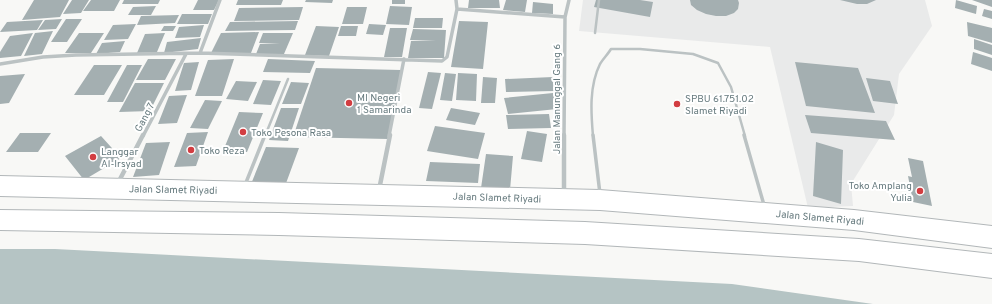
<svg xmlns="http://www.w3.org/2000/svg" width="992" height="304" font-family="Overpass,sans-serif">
  <rect width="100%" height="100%" fill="#f8f8f6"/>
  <!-- built -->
  <path fill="#e9eaea" d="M583 0H925L932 26 899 74 894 115 851 184 853 206 808 208 770 47 579 31Z"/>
  <!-- water -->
  <path fill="#b5c4c4" d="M0 249H55L732 284 873 304H0Z"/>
  <!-- building -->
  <path fill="#a4afb1" d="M34 0H69L60 17 22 20Z
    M72 0H89L81 13 63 14Z
    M91 0H120L114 11H83Z
    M124 0H160L158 4H122Z
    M198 0H219L214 10H193Z
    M238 0H283L281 5H236Z
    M306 0H333L332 3 305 2Z
    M392 0H405V4H392Z
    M469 0H499L500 8H468Z
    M506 0H527L525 12 503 10Z
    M596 0H640L653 2 650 17 594 7Z
    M690 0H738L739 3 738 9 734 13 726 16H716L706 14 697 10 691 5Z
    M840 0H876L867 4H857Z
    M956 0 977 6 976 14 955 8Z
    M972 0H992V7Z
    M533 2 553 4V14L532 13Z
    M156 6 151 15H128L133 7Z
    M390 6 412 7 409 25 386 24Z
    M303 7 299 20 234 21 239 8Z
    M347 7H367L363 24H342Z
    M984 9 992 11V19L982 16Z
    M182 14H212L208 24H177Z
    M179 15 175 23 137 25 141 16Z
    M415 18H443L442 28H413Z
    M62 19 56 29 38 30 45 20Z
    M66 19H82L67 42H51Z
    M43 20 37 30 0 32 7 22Z
    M298 21 295 30 225 31 230 22Z
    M459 21 488 22 483 69 451 67Z
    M967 22 992 28V43L968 36Z
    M136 24 128 39 104 40 113 25Z
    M369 24 386 25 383 35 366 34Z
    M204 25 200 37 175 38 179 27Z
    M164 26H176L173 31H161Z
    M316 26 339 27 329 56 305 55Z
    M341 26H358L356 36H338Z
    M390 28H407L402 57H384Z
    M413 29 446 30 444 58H408L411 41H436L410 40Z
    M53 31 42 54 24 56 35 33Z
    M259 32 251 53H211L221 33Z
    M33 33 21 56 0 58V52L10 36Z
    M79 33H104L91 53H65Z
    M165 33 157 52 137 53 145 34Z
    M263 33H293L284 54H256L260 44H280L259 43Z
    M201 38 198 49 164 53 167 42Z
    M974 39 992 45V55L974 49Z
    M125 41 120 52 96 54 102 43Z
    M973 52 992 58V71L971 64Z
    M148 59H176L165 80H136Z
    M234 59 222 96H195L208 60Z
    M268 59 315 61 310 73 263 72Z
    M199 62 191 90 175 91 184 63Z
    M795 62 858 68 875 113 806 106Z
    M94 65H122L104 95H74Z
    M127 65H142L123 102H107Z
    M316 68 401 70 388 139 293 137Z
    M428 72 441 73 432 109 419 108Z
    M445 73 456 74 452 101 440 100Z
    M458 73 477 74 476 101 456 100Z
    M25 74 9 103 0 104V76Z
    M483 77 497 78 495 103H481Z
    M553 77 554 91 506 92 505 79Z
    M866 78 890 81 898 104 873 101Z
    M263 80 281 81 271 105 253 104Z
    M236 81 257 82 248 101 226 99Z
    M291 82 309 83 301 104H282Z
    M135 83H164L150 111 119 112Z
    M553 93 557 109 508 114 504 98Z
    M187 95 177 123 158 124 169 96Z
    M205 100 222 101 208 129 190 128Z
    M281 108H299L288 141 269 140Z
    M451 108 480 113 475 125 446 120Z
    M239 112 263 113 247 152 223 151Z
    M549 114 551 128 508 129 506 115Z
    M805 115 886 121 895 140 811 133Z
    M435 126 485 133 478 159 427 151Z
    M527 131 547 134 542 162 521 159Z
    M208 132 196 166 174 167 187 133Z
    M20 133H51L38 152H6Z
    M101 136 121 158 84 180 65 156Z
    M170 142 159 175 133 177 146 143Z
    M816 142 843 150 841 204 813 196Z
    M266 147 299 148 285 186 251 184Z
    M486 154 513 156 510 190 481 188Z
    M908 158 923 161 932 206 913 202 908 176 912 177Z
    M430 162 480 164 478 183 426 181Z"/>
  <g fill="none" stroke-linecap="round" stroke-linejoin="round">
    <defs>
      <path id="trunk" d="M0 176 600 190 854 210 992 226V248L854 230 600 210 0 196Z
        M0 210 279 213 585 222 859 239 992 254V278L859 261 585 244 279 235 0 230Z"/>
    </defs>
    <!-- trunk casing -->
    <use href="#trunk" stroke="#b2b7b9" stroke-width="2"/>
    <!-- service-far1 -->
    <path stroke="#bbc2c3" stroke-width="2.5" d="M595 33 599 0
      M265 136 288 79
      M593 136C591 113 589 86 600 64 603 59 608 54 611 49H640L693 54 718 63 731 87 745 136"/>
    <!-- service -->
    <path stroke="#bbc2c3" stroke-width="3.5" d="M593 135 600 194
      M744 135 764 205
      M245 185 265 135"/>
    <!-- minor-far1 -->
    <path stroke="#bbc2c3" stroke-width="3.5" d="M457 9 565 17
      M200 53 442 61 447 57 457 9 456 0
      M0 64 43 57 76 55 200 53 220 0
      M143 136 186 54
      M389 136 404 59
      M564 136 565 17 569 0"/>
    <!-- minor -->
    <path stroke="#bbc2c3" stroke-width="4.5" d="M118 183 143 135
      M379 190 390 135
      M564 195V135"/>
    <!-- trunk -->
    <use href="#trunk" fill="#fff" fill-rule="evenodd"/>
  </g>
  <!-- markers -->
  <g fill="#d23d41" stroke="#fff" stroke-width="1.5">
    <circle cx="349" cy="103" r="4"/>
    <circle cx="677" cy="104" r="4"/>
    <circle cx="243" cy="132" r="4"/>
    <circle cx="191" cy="150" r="4"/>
    <circle cx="93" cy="157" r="4"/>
    <circle cx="920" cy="191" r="4"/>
  </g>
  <g text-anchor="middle" stroke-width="4" stroke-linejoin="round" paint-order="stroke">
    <!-- poi labels -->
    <g font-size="10" fill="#667a7e" stroke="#fff" text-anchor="start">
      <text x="357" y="101">MI Negeri<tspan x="357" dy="12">1 Samarinda</tspan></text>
      <text x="685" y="102">SPBU 61.751.02<tspan x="685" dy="12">Slamet Riyadi</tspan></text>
      <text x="251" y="136">Toko Pesona Rasa</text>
      <text x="199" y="154">Toko Reza</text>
      <text x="101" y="155">Langgar<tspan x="101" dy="12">Al-Irsyad</tspan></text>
      <text x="912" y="189" text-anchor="end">Toko Amplang<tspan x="912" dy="12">Yulia</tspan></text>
    </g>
    <!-- street labels -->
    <g font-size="10" fill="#667a7e" stroke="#fff">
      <text transform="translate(556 99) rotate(-90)" y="4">Jalan Manunggal Gang 6</text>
      <text transform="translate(144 117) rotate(-62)" y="4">Gang 7</text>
      <text transform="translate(173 189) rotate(1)" y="4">Jalan Slamet Riyadi</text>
      <text transform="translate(497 197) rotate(2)" y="4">Jalan Slamet Riyadi</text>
      <text transform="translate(820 217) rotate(5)" y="4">Jalan Slamet Riyadi</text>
    </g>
  </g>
</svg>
